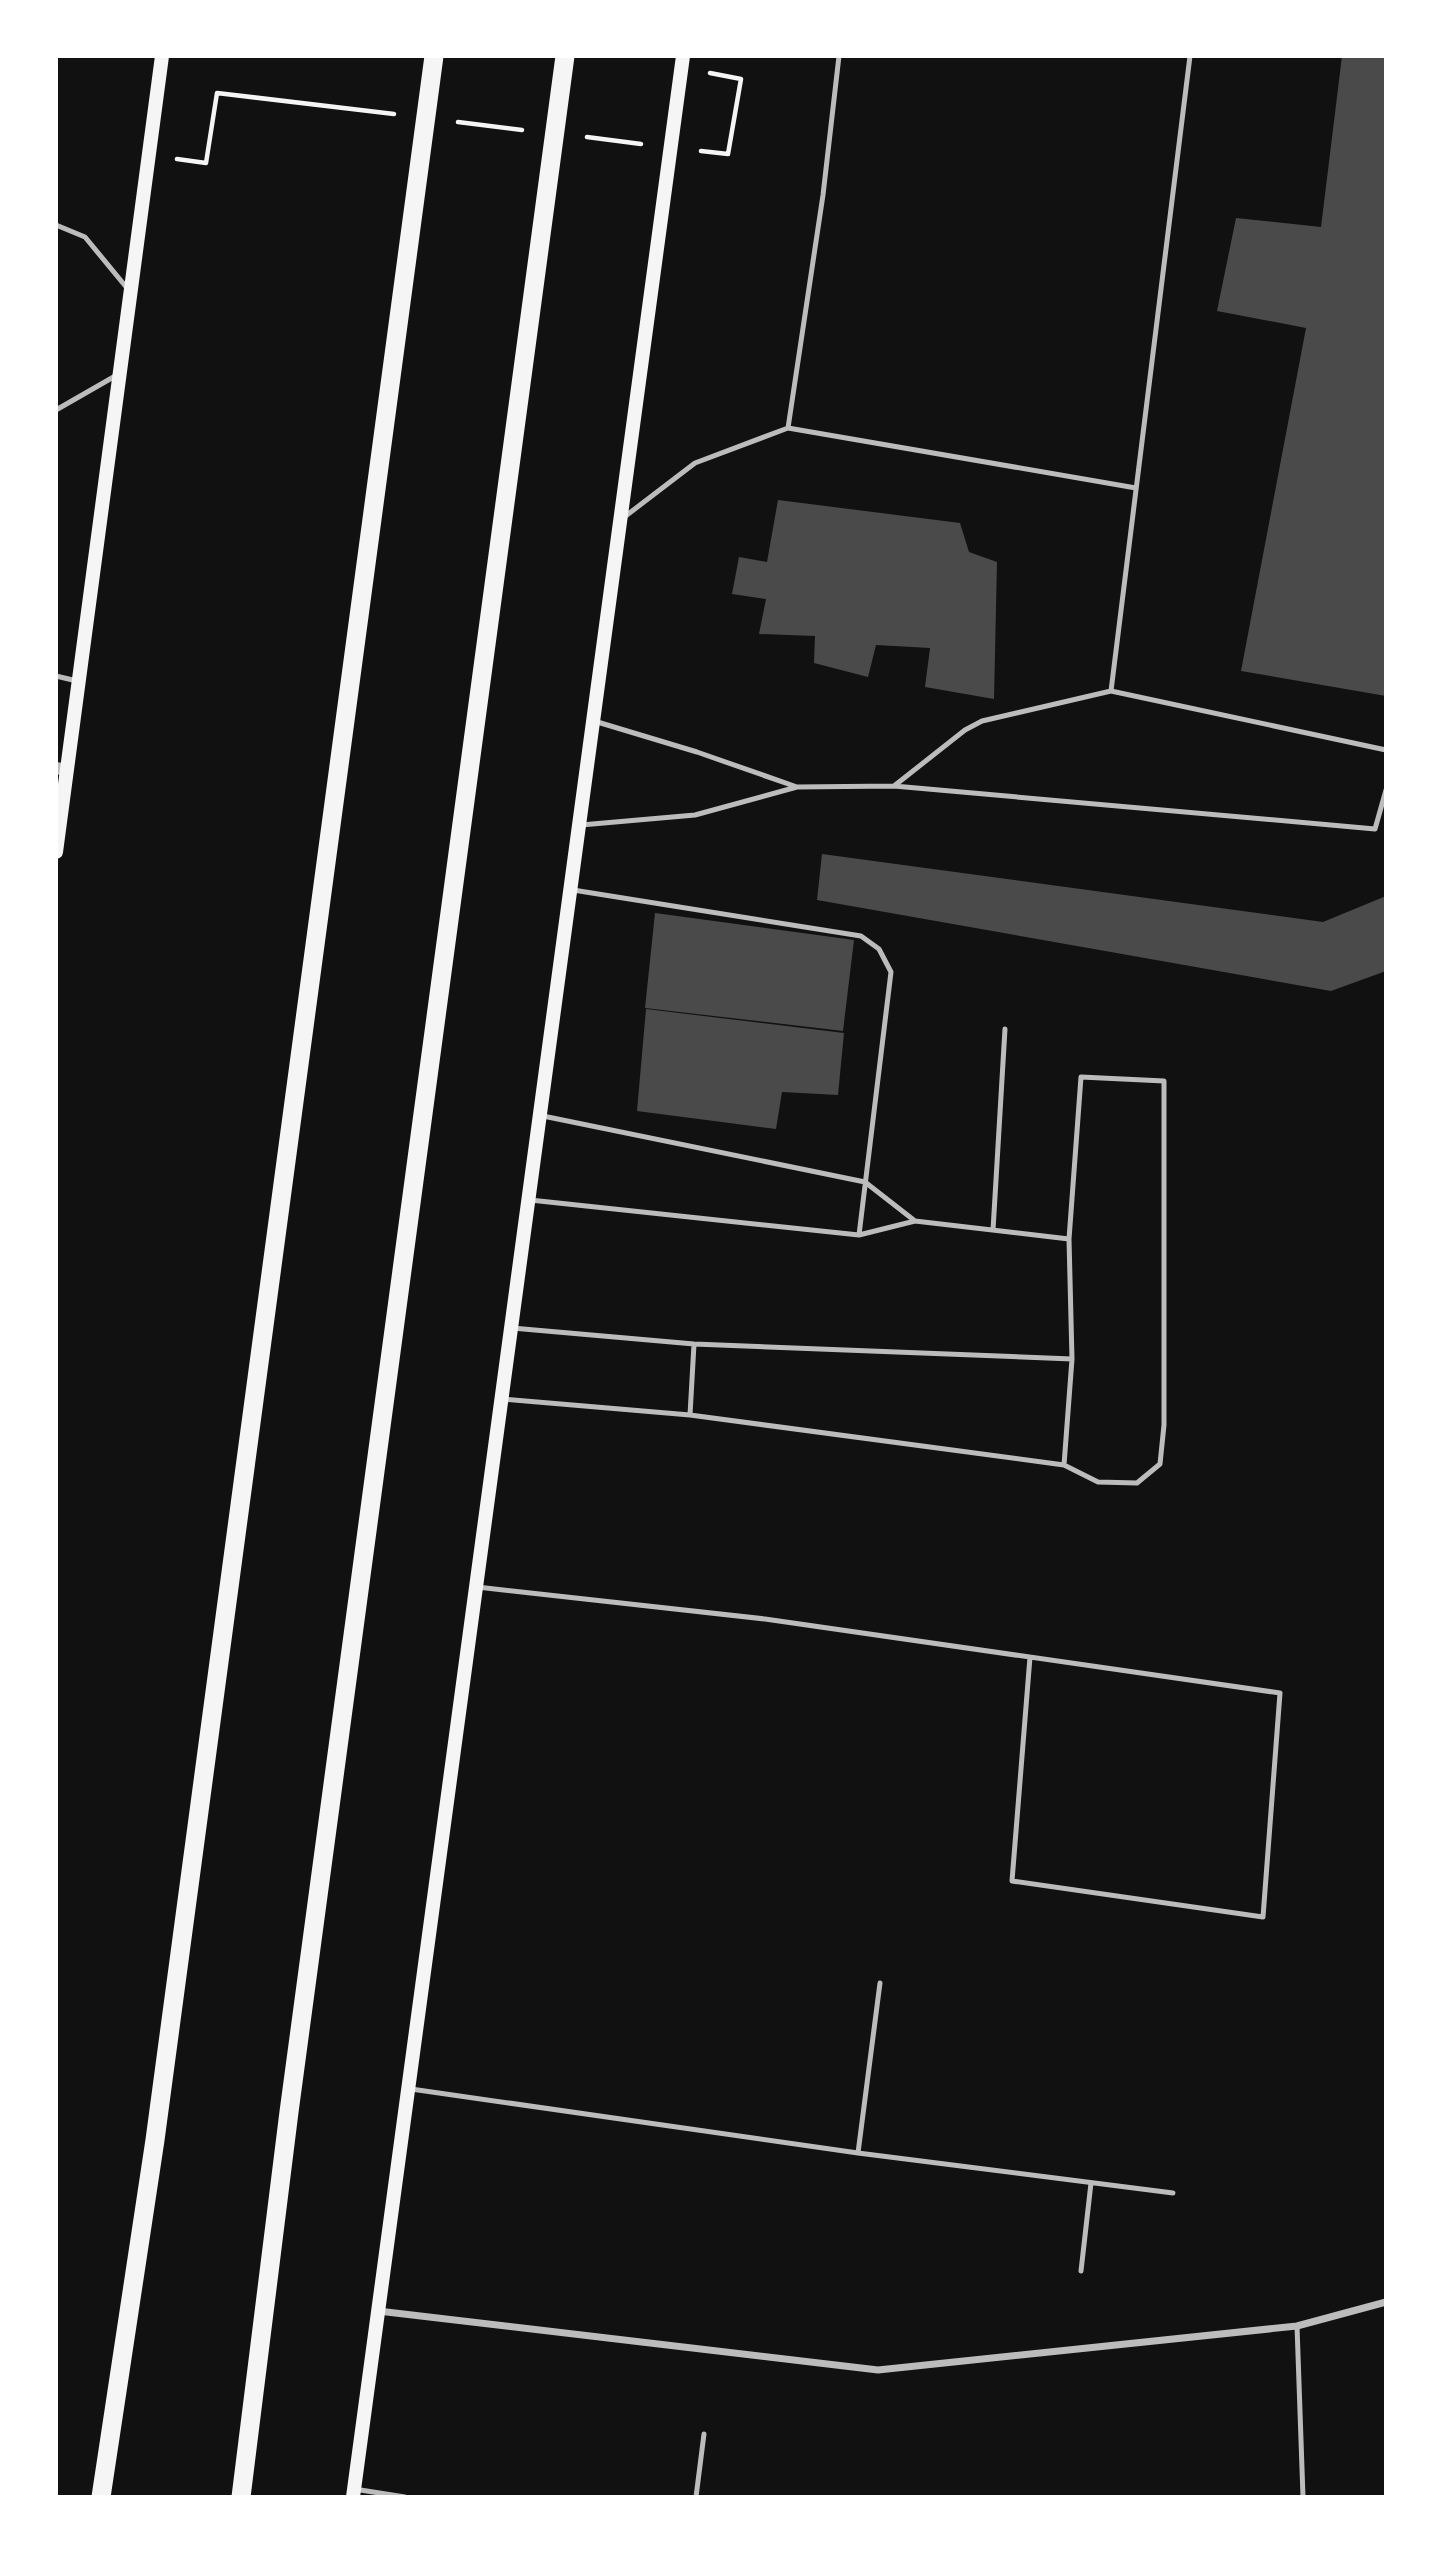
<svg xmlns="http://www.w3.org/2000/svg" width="1442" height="2553" font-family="'Varela Round',sans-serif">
  <rect width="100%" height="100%" fill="#111"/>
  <!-- building -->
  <path fill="#4a4a4a" d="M1342 56H1386V696L1241 671 1306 328 1217 311 1236 218 1321 227Z
    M778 500 960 523 969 552 997 562 994 699 925 687 930 648 876 645 868 677 814 663 815 636 759 634 766 599 732 594 739 557 767 562Z
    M822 854 1323 922 1386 896V971L1331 991 817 900Z
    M655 913 854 940 843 1031 645 1008Z
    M646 1009 844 1033 838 1095 782 1092 776 1129 637 1111Z"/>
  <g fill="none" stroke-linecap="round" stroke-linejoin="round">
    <!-- path -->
    <path stroke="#f5f5f5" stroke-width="4.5" d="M458 122 522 130
      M587 137 641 144
      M701 151 728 154 741 79 710 73
      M177 159 206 163 217 93 394 114"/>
    <!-- service -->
    <path stroke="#bcbcbc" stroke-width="5" d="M839 56 823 195 788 428 1136 488
      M1190 56 1111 691 1386 750
      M56 225 85 237 127 288
      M56 410 117 375
      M623 518 695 463 788 428
      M56 676 77 681
      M594 721 697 752 797 787
      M894 786 965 730 982 721 1111 691
      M581 825 695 815 797 787 894 786 1375 829 1386 790
      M573 890 861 936 879 949 891 972 859 1235
      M543 1116 865 1182 915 1221
      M530 1200 859 1235 915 1221 1069 1239 1072 1359 1064 1465 1098 1482 1137 1483 1160 1464 1164 1425V1081L1081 1077 1069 1239
      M993 1230 1005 1029
      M512 1328 694 1344 1072 1359
      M502 1399 690 1415 1064 1465
      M690 1415 694 1344
      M477 1587 765 1619 1280 1693 1263 1917 1012 1881 1030 1657
      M411 2089 858 2153 1173 2193
      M858 2153 880 1983
      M1081 2271 1091 2183
      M1297 2326 1303 2497
      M354 2489 405 2497
      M696 2497 704 2434"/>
    <!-- minor -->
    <path stroke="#bcbcbc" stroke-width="7" d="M378 2311 878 2370 1297 2326 1386 2302"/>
    <!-- tertiary -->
    <path stroke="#bcbcbc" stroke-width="12" d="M56 768 67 770"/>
    <!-- secondary -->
    <path stroke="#f5f5f5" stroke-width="14" d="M56 852 162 56
      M353 2497 683 56"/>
    <!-- trunk -->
    <path stroke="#f5f5f5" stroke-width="19" d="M101 2497 155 2140 434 56
      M241 2497 289 2112 565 56"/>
  </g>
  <!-- border -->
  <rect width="1442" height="2553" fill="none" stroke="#ffffff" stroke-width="116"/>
</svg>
